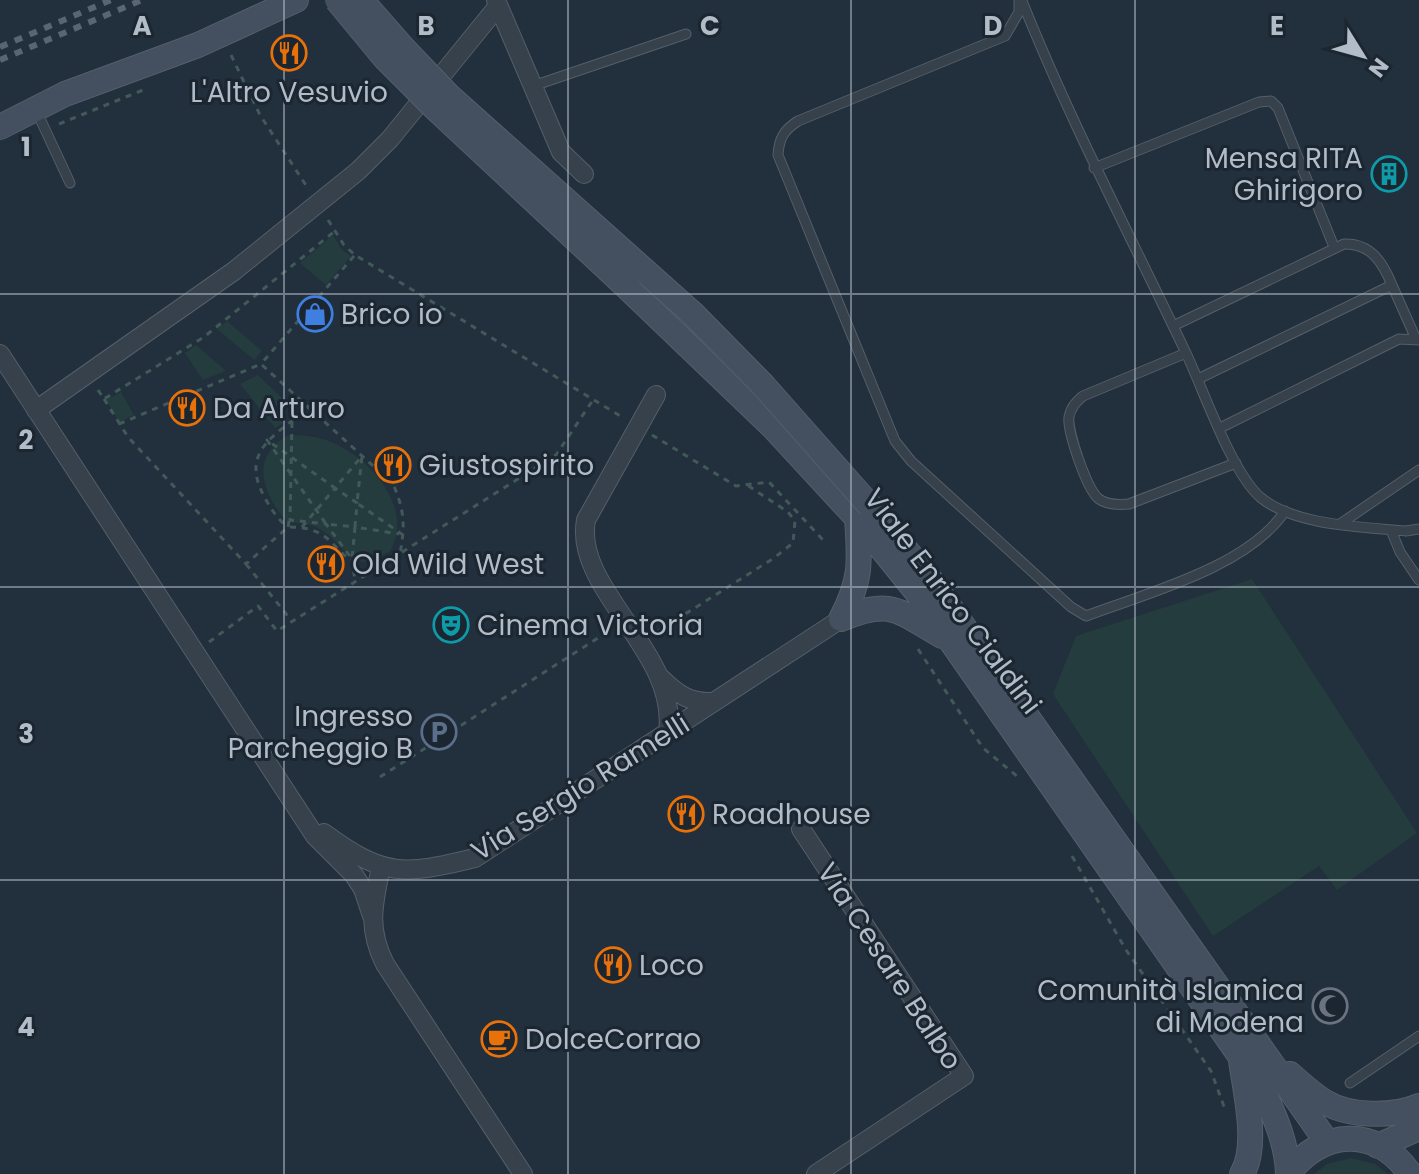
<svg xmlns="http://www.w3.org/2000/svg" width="1419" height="1174" font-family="Poppins,sans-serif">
  <rect width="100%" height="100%" fill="#222f3c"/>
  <!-- green -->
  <path fill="#243c3d" d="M333 235 342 250 351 256 326 285 300 263Z
    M227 321 262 351 254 360 217 329Z
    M196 345 226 371 203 380 185 353Z
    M258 375 284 400 282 424 275 428 240 384Z
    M121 392 134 415 119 422 106 400Z
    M289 435C301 435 314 436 326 440 367 454 416 507 390 551 349 579 348 544 318 528 309 523 297 523 287 522 262 494 249 456 289 435Z
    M1252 579 1417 833 1337 890 1319 866 1213 936 1053 694 1076 636Z
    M1351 1158 1375 1164 1388 1174H1314L1327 1164Z"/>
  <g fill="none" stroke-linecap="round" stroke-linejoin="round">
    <defs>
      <path id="lane" d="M1019 0V12L1005 36 798 121C784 130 779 138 778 155L895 441 911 461 1071 607 1086 616C1147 593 1248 567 1285 511
        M1022 1C1070 121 1130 235 1186 353 1204 391 1231 471 1260 497 1294 526 1364 527 1406 531L1419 529
        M533 86 686 34
        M36 110 70 183
        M1094 168 1259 102 1271 101 1278 108 1334 247
        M1392 285 1416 339
        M1173 326 1344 244C1371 243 1383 263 1392 285L1198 379
        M1186 353 1083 396C1076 402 1071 407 1069 417 1067 431 1087 490 1099 499 1107 505 1119 505 1129 504L1236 463
        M1220 428 1399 339 1419 340
        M1340 524 1419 470
        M1391 530 1400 552 1419 580
        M1350 1083 1419 1036"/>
      <path id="street" d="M496 0 561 152 584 174
        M0 354 315 836 354 875 363 889 372 916
        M656 395 586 520C573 589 679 652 668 732
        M36 410 234 271 358 171 390 139 498 6
        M661 678C678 695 690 703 714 702
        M801 829 964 1076 816 1174
        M324 833C385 878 404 875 475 858L841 619
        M381 867C373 905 367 929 385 964L523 1174"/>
      <path id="secondary" d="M0 127 65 94 198 45 296 0
        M629 289 772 426 857 518 916 591 1261 1086C1274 1115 1287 1142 1288 1174
        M870 506 932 582 1327 1142
        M841 619C892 598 898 611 942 636
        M841 619C862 579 860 562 857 518
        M1241 1060C1245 1091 1259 1146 1242 1174
        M1290 1074C1301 1084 1312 1094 1325 1102 1350 1117 1393 1117 1419 1106
        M1378 1146 1419 1128
        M1288 1174C1321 1129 1377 1125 1410 1174"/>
    </defs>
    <!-- lane casing -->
    <use href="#lane" stroke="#545f6a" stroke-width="11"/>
    <!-- street casing -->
    <use href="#street" stroke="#545f6a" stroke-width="20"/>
    <!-- secondary casing -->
    <use href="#secondary" stroke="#545f6a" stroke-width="26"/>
    <!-- path -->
    <path stroke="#42595a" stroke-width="3" stroke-dasharray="6 6" stroke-linecap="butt" d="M231 55 260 115 309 190
      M59 124 148 88
      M328 220 344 245 355 255 622 417
      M354 256 261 364 393 484C405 511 405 526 400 554
      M98 390 104 399 204 337 335 231
      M104 399 128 437 246 564 288 527C309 527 322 531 336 547 342 553 344 556 352 559L355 581
      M292 422 290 520 326 524 352 559 355 527 399 534
      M119 424 261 364
      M652 435 736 486 769 482 824 541
      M289 521 288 527C278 520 271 509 265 498 238 450 277 435 308 408
      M302 527 335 488 357 503 355 527 326 524 267 440 335 488 362 456 357 503 403 535
      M246 564 291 620
      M655 633 774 558 793 543 795 521 788 512 747 485
      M209 642 258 606 277 631 556 455 593 400
      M918 649 983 748 1018 777
      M380 777 609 631
      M1072 856 1126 950 1211 1071 1226 1112"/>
    <!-- lane -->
    <use href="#lane" stroke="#36414c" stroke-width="9"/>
    <!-- street -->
    <use href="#street" stroke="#36414c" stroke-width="18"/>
    <!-- secondary -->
    <use href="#secondary" stroke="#44505f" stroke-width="24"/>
    <!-- rail -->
    <path stroke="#586573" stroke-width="6" stroke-dasharray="8 8" stroke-linecap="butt" d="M0 47 111 0
      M0 60 142 0"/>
    <defs>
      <path id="secondary-bridge" d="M337 0 385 58 435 108 629 289
        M361 0 404 49 449 96 693 314 763 385 870 506"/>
    </defs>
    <!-- secondary-bridge casing -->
    <use href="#secondary-bridge" stroke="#545f6a" stroke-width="26" stroke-linecap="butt"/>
    <!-- secondary-bridge -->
    <use href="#secondary-bridge" stroke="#44505f" stroke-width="24"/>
  </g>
  <!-- grid -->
  <path fill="none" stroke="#b1bcc8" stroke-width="2" stroke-opacity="0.55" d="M284 0V1174M568 0V1174M851 0V1174M1135 0V1174M0 294H1419M0 587H1419M0 880H1419"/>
  <!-- icons -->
  <defs>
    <symbol id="restaurant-ring" viewBox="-11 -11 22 22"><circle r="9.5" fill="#1b2631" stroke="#e8710a" stroke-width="1.5"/><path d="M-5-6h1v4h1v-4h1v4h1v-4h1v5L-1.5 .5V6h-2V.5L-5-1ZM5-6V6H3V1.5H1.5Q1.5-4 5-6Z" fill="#e8710a"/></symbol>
    <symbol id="building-ring" viewBox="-11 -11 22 22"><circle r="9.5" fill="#1b2631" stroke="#0f9aa8" stroke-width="1.5"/><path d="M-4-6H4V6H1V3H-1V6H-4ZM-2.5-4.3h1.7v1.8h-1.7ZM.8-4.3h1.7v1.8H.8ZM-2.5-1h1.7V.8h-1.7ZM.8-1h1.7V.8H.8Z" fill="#0f9aa8"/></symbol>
    <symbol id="shop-ring" viewBox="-11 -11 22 22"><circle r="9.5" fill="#1b2631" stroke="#3f7fe0" stroke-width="1.5"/><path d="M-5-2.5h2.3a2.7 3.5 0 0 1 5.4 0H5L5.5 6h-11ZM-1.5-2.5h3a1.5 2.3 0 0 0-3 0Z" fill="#3f7fe0"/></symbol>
    <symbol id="theatre-ring" viewBox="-11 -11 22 22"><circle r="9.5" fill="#1b2631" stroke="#0f9aa8" stroke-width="1.5"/><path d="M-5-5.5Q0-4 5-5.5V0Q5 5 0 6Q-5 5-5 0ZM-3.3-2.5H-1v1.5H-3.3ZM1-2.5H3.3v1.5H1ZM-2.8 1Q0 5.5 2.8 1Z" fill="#0f9aa8"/></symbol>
    <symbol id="parking-ring" viewBox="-11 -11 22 22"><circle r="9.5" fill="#1b2631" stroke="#5c6f8a" stroke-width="1.5"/><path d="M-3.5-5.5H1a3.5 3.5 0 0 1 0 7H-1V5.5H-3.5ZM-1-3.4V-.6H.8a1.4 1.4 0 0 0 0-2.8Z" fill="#5c6f8a"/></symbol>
    <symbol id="mosque-ring" viewBox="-11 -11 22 22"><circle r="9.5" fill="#1b2631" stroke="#6b7280" stroke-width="1.5"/><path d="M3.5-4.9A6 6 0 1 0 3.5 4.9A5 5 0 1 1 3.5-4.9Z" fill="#6b7280"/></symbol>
    <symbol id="cafe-ring" viewBox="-11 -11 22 22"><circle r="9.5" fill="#1b2631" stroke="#e8710a" stroke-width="1.5"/><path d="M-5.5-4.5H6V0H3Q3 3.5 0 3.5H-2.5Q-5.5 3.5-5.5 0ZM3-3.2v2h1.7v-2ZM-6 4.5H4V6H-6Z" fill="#e8710a"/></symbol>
  </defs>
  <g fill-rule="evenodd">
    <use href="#restaurant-ring" x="269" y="33" width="40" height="40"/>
    <use href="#building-ring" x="1369" y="154" width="40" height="40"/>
    <use href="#shop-ring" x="295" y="294" width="40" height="40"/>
    <use href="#restaurant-ring" x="167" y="388" width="40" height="40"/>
    <use href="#restaurant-ring" x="373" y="445" width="40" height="40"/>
    <use href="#restaurant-ring" x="306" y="544" width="40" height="40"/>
    <use href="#theatre-ring" x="431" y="605" width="40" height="40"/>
    <use href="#parking-ring" x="419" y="712" width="40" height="40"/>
    <use href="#restaurant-ring" x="666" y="794" width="40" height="40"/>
    <use href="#restaurant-ring" x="593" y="945" width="40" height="40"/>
    <use href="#mosque-ring" x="1310" y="986" width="40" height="40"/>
    <use href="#cafe-ring" x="479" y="1019" width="40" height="40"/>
  </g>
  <g text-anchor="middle" stroke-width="6" stroke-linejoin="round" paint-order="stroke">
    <!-- poi labels -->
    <g font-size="28" fill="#b1bcc8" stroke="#1b2631" text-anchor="start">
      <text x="289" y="102" text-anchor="middle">L'Altro Vesuvio</text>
      <text x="1363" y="168" text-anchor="end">Mensa RITA<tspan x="1363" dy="32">Ghirigoro</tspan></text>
      <text x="341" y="324">Brico io</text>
      <text x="213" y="418">Da Arturo</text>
      <text x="419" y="475">Giustospirito</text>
      <text x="352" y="574">Old Wild West</text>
      <text x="477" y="635">Cinema Victoria</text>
      <text x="413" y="726" text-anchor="end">Ingresso<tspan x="413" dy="32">Parcheggio B</tspan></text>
      <text x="712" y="824">Roadhouse</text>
      <text x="639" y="975">Loco</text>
      <text x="1304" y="1000" text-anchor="end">Comunità Islamica<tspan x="1304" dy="32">di Modena</tspan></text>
      <text x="525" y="1049">DolceCorrao</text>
    </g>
    <!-- street labels -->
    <g font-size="28" fill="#b1bcc8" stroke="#1b2631">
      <text transform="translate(953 601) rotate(53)" y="10">Viale Enrico Cialdini</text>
      <text transform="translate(580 787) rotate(-32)" y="10">Via Sergio Ramelli</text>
      <text transform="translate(890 966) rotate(57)" y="10">Via Cesare Balbo</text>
    </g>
  </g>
  <g font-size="26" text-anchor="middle" font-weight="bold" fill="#b1bcc8" stroke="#1b2631" stroke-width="6" stroke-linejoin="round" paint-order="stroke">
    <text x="142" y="35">A</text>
    <text x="426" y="35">B</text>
    <text x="710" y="35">C</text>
    <text x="993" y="35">D</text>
    <text x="1277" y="35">E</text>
    <text x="26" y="156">1</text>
    <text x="26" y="449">2</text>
    <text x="26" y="743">3</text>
    <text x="26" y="1036">4</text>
  </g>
  <!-- north arrow -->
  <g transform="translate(1363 56) rotate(127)" stroke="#1b2631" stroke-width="6" paint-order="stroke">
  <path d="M0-6L14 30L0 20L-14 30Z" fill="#b1bcc8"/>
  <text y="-12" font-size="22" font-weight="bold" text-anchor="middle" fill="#b1bcc8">N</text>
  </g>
</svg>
